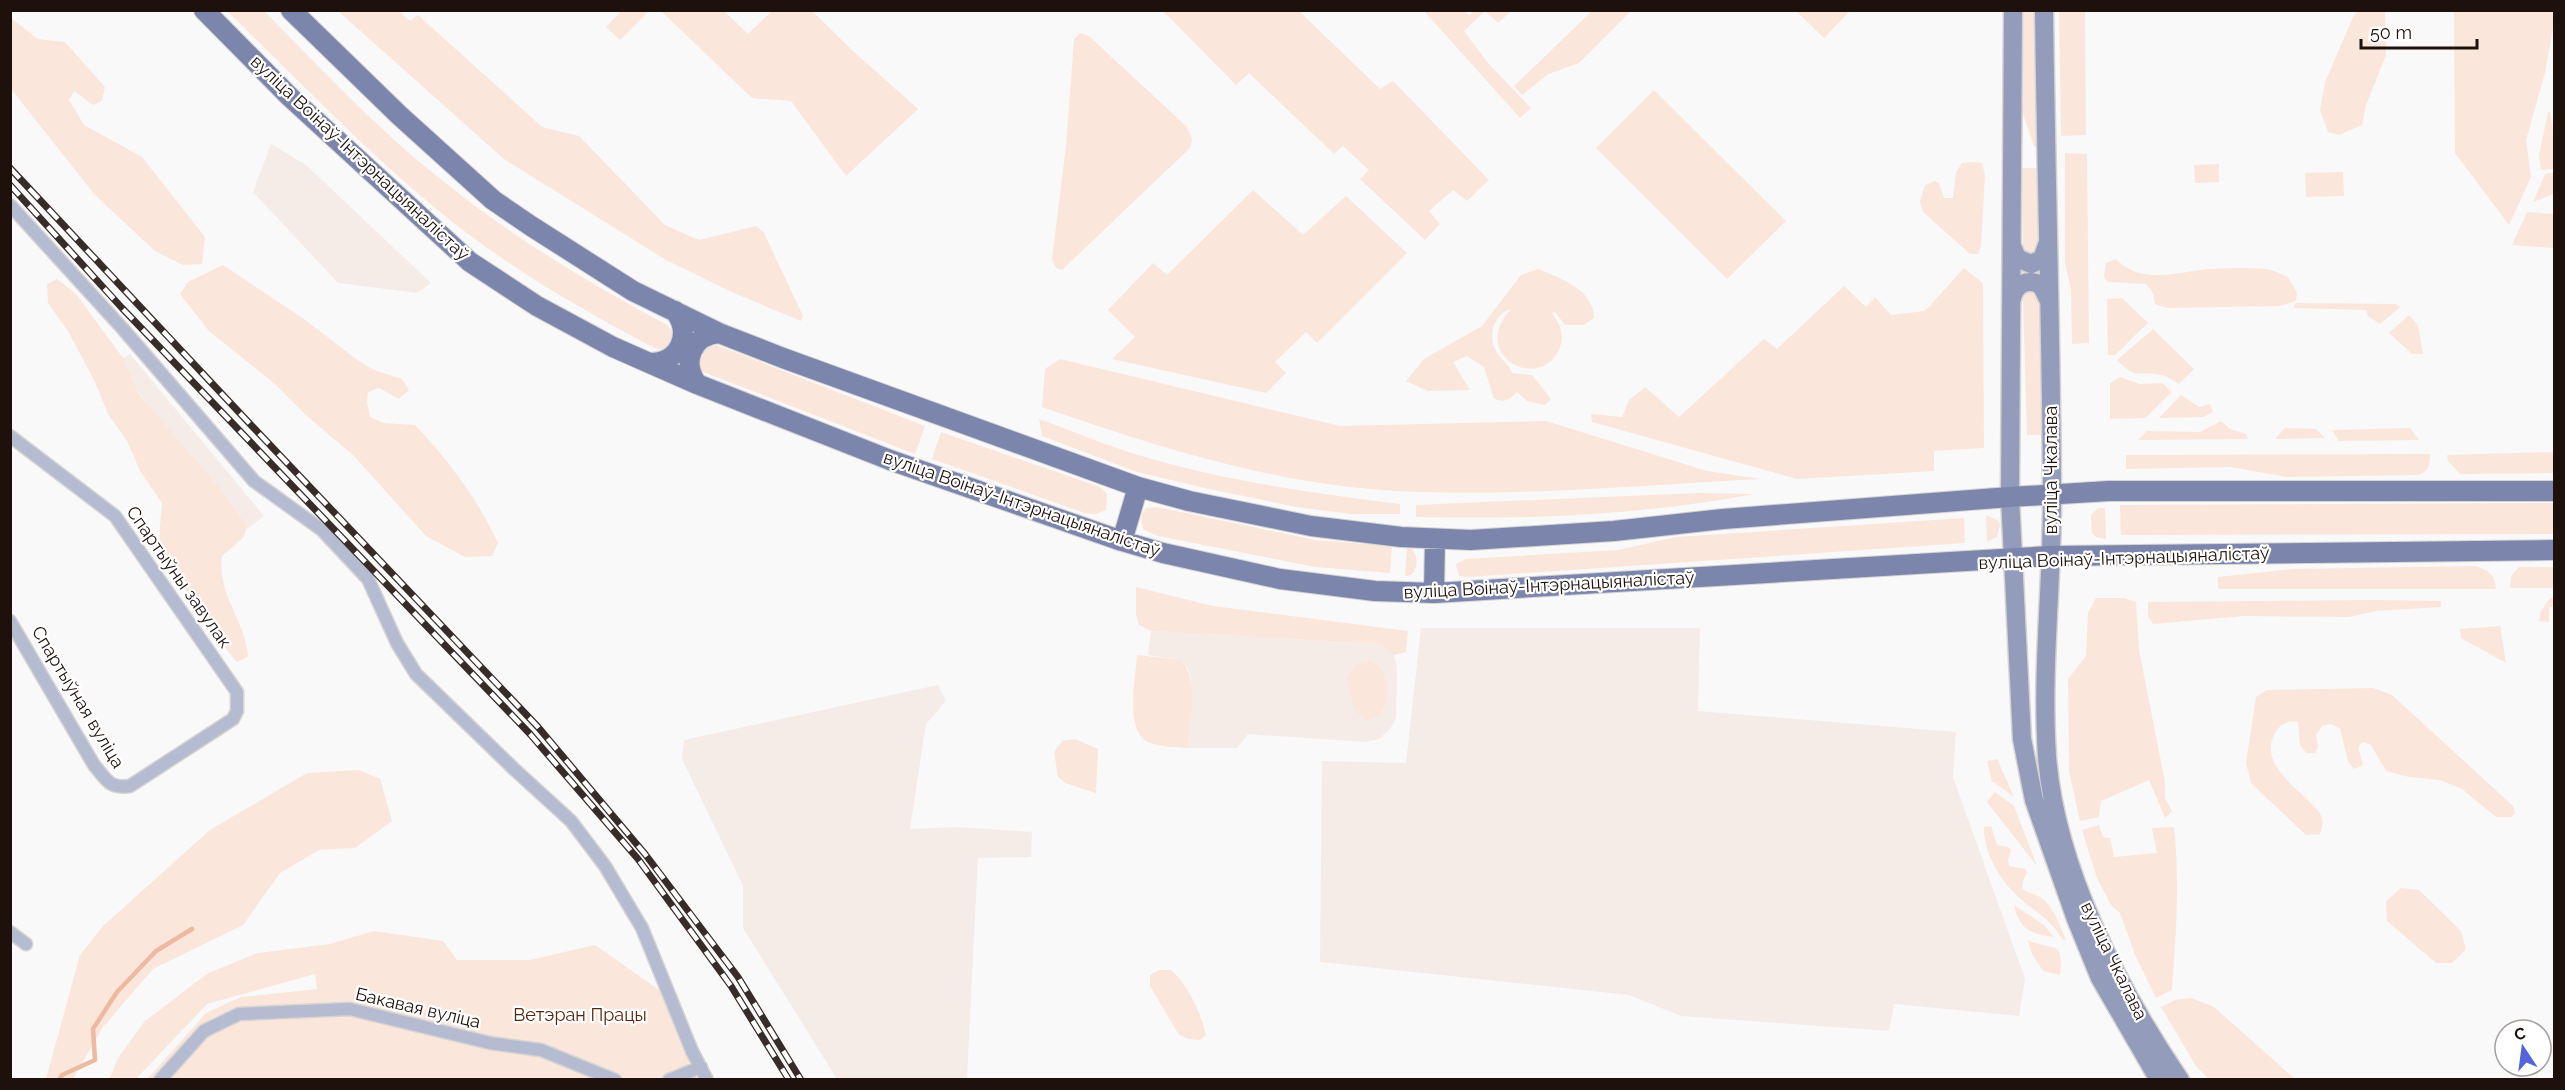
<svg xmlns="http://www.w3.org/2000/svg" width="2565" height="1090" font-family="Raleway,sans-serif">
  <rect width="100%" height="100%" fill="#f9f9f9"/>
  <!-- built -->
  <path fill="#f5ece8" d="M271 144 306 165 431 283 417 293 338 283 253 192Z
    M130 354 264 516 244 531 116 363Z
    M1421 628H1700L1698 711 1956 732 1953 777 2025 979 2019 1016 1894 1004 1889 1031 1681 1016 1629 995 1320 962 1322 761 1406 763Z
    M1151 631 1380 644 1394 655 1397 665 1396 718 1390 729 1379 739 1365 742 1248 734 1237 748H1188L1191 678 1187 667 1180 660 1148 655Z
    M938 685 946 701 926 724 910 829 957 827 1032 832 1031 857 978 858 967 1079H837L743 928V886L682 759 684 740Z"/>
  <!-- green -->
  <path fill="#fbe6dc" d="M227 11H264C320 67 375 127 438 177 509 235 587 282 667 325L675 335V342L665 350 654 348C596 317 539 285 486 247 393 181 309 90 227 11Z
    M338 11H398L410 21 418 15 542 127 579 136 665 225 699 240 756 226 764 233 803 316 801 321 734 293 666 260 504 159Z
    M621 11H649L620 40 606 27Z
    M661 11H724L748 34 772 11H812L854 52 918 109 846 176 791 101 752 98Z
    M1163 11H1299L1380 89 1393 81 1489 180 1467 201 1453 190 1429 211 1440 224 1425 240 1360 179 1369 170 1343 146 1334 154 1249 73 1236 85Z
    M1424 11H1464L1469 15 1474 11H1511L1498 23 1485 11 1464 31 1488 63 1531 108 1520 118Z
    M1592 11H1631L1579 63 1548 74 1522 95 1514 86Z
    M1796 11H1850L1824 38Z
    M2019 11H2037V147L2034 146 2023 114H2019Z
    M2059 11H2085L2086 135 2061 136Z
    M2359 11H2385L2386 55 2366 105 2362 125 2339 135 2328 132 2320 110 2325 82 2354 15Z
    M2454 11H2554V23L2545 73 2526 140 2531 177 2509 225 2455 153Z
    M11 18 38 39 65 42 105 87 102 101 93 105 74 91 69 100 84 125 142 157 205 237 202 264 183 265 155 251 95 195 11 89Z
    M1080 33 1089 36 1187 127 1192 139 1190 148 1062 270 1056 268 1052 259 1066 146 1074 39Z
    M1654 90 1786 221 1727 279 1596 148Z
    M2548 112H2550L2554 137V169L2541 170 2539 155Z
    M2065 153 2087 154 2089 343 2072 344 2071 290 2065 263Z
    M1975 162 1982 163 1985 175 1981 246 1978 254H1970L1923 212 1920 201 1925 185 1935 181 1939 183 1944 198H1953L1956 172 1962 163Z
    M2219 164V182L2195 183 2194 165Z
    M2022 168H2041L2043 245 2032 256 2025 253 2023 245Z
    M2343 172 2344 196 2306 197 2305 173Z
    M2554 173V194L2533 202 2545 174Z
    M1253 190 1303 235 1346 196 1407 253 1317 343 1306 332 1275 362 1286 373 1266 393 1112 359 1135 337 1108 310 1153 263 1167 275Z
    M2527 212 2554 214V248L2512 245Z
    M2116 259C2138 283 2172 274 2200 270 2215 268 2251 267 2266 269 2273 270 2281 274 2288 277L2297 293 2296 301 2280 306 2166 308 2155 304 2153 293 2146 284 2108 282 2104 277 2106 263Z
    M223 265 304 319 356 359 374 370 402 379 409 390 399 399 379 388 368 392 367 403 370 417 384 423 415 425C449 461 477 498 498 543L492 556 465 557 426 536 354 456 307 416 275 384 209 331 180 294 188 282Z
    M1964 268 1983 283 1984 448 1934 451V471L1797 479 1592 422 1591 414 1622 417 1629 400 1645 387 1679 417 1764 339 1777 349 1844 286 1866 307 1875 297 1891 315 1925 311Z
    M1538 269C1560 278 1594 290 1594 318L1584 325H1565L1555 312 1552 313C1559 323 1565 334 1560 347 1543 394 1467 357 1511 309 1494 314 1488 334 1495 349 1499 358 1508 363 1512 373L1532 375 1551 399 1545 405 1527 401 1517 392C1509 400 1505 403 1494 399L1484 367 1467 356 1453 362 1470 390 1428 391 1406 381 1424 359 1482 326 1521 275Z
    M57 279 76 294 123 358 138 393 217 485 247 526 244 537 222 556C217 596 245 618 248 657L237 662C214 637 200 606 178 580 173 573 164 566 162 558 157 539 161 521 162 503L140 471 127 441 108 414 95 382 68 331 48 303 47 284Z
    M2033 290 2042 298 2044 435H2027L2023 299 2026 292Z
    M2122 298 2148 323 2115 355H2108L2107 299Z
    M2296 303 2396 304 2400 307 2380 324 2368 316 2366 310 2293 308Z
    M2409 315 2418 325 2423 354H2412L2389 333Z
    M2153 329 2194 369 2179 384C2174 381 2167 376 2161 375 2138 370 2137 381 2117 360Z
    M711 343 925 426 915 454 701 371 696 353Z
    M1060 359 1340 426 1546 421 1707 471 1761 479C1641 485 1518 497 1398 491 1275 485 1157 447 1042 407L1045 369Z
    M2120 377 2140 384 2162 383 2172 392 2145 418 2110 419V383Z
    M2181 395 2199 407 2210 404 2213 412 2203 417 2159 418Z
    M1039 419C1072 431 1105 445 1138 455 1224 481 1312 493 1400 504V514H1353L1302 508 1209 489 1137 472 1042 436Z
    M2221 421 2230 429 2246 434 2248 439 2138 440 2147 431 2200 432Z
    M2285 428 2316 429 2325 438 2275 439Z
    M2410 428 2419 440 2339 441 2332 430Z
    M941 432 1100 487 1107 494 1106 510 1096 514 1085 513 932 459Z
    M2554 452V473L2460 474 2448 461 2447 455Z
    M2430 454C2430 465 2429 472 2417 475L2286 477 2231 467 2126 469V455Z
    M1697 493 1754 494C1643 515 1528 520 1416 517V505Z
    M2554 503V534L2121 535 2120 505Z
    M1157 507 1315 540 1392 546 1390 573 1315 567 1158 536 1144 530C1140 521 1140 516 1146 508Z
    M2098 508H2105L2106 539 2096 537 2092 533 2091 515Z
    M1986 515 1997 520 2000 524 1997 537 1987 542Z
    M1964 518 1965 543 1468 577 1459 576 1456 564 1466 559 1618 550 1676 537Z
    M1407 548 1412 549C1418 559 1419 566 1411 575L1405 576Z
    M2476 566C2489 571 2495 574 2496 589H2218V577L2293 569Z
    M2519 567H2554V588H2510L2511 576Z
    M1136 587 1213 606 1408 631 1406 652 1394 655 1379 644 1151 631 1139 625 1136 614Z
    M2096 598H2124L2136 602 2139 650 2165 782V798L2172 811 2165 818 2149 780 2101 801 2099 817 2080 821 2069 771 2068 679 2086 656 2088 613Z
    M2550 598 2554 599V607H2549V622L2539 621 2541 611Z
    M2375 600 2441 601V607L2376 611 2349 617 2244 616 2153 624 2148 616V602Z
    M2500 626 2506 663 2461 638 2460 629Z
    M1137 655 1181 660C1200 681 1189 720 1188 748 1175 747 1162 747 1150 743 1123 732 1136 678 1137 655Z
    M1370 660C1375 664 1381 667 1384 674 1390 690 1387 720 1365 720L1354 709 1347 677 1356 664Z
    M2373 688 2392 695 2513 806 2515 813 2511 817H2496L2462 789 2440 780 2409 777 2386 771 2371 745 2363 742 2358 747 2363 765 2354 769 2348 761 2340 728 2331 724 2322 726 2316 735 2318 747 2315 753H2306L2300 745 2298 722C2288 720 2280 724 2275 733 2257 766 2302 790 2319 812 2324 819 2323 826 2320 834L2306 835 2251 783 2246 763 2256 697 2267 690Z
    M1075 739 1098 749 1096 793 1065 783 1058 777 1054 752 1062 741Z
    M1997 759 2014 797 1992 781 1987 761Z
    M359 770 380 779 392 821 355 848 319 850 280 873 243 925 153 969 103 1027 73 1079H46L80 955 103 926 210 830 307 773Z
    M1995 792 2014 806 2037 866 1987 802Z
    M2099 825 2103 837 2110 838 2114 857 2157 853 2152 828 2174 827C2180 883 2176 933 2172 990L2156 998 2135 955 2120 913 2111 905 2097 878 2082 830Z
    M1991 826 1997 845 2008 847 2011 850 2008 860 2009 866 2025 869 2027 872 2023 881 2022 888C2028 894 2033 893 2040 897 2053 905 2060 926 2066 940L2062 939C2053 923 2043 916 2029 906 2004 887 1984 858 1984 827Z
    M2401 888 2419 890 2461 931 2466 949 2452 963H2436L2387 921 2386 901Z
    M2014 905 2044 925 2054 937C2029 933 2020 930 2014 905Z
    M374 931 443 941 457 960H530L595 945 662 992 697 1079H147L206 1013 241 997 317 989 315 974 207 1004 136 1079 109 1080 118 1058 144 1022 208 973 258 953 330 944Z
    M2028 940C2053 952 2064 938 2060 975L2043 971 2032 954Z
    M1159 970H1171C1188 984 1201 1014 1206 1035L1200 1040 1189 1039 1179 1035 1150 986V975Z
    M2191 998 2214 1007 2295 1079H2209L2196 1066 2161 1007 2175 1000Z"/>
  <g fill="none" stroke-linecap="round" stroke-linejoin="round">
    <!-- stream -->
    <path stroke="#edbaa1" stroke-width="4.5" d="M59 1080 62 1075 95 1060 93 1029 117 992 156 951 192 929"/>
    <defs>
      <path id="minor" d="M10 205 123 329 254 481 322 530 368 579 397 643 416 674 514 769 571 821 605 866 642 928 692 1051 707 1080
        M10 436 115 516 237 692V711L233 719 130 786C109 789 107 780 94 765L10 621
        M10 932 26 944
        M160 1080 204 1031 239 1014 350 1009 490 1043 541 1050 615 1080
        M669 1080 701 1067"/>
      <path id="secondary" d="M2013 10 2010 497 2022 739 2034 800 2076 919 2100 978 2159 1080
        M2044 10C2046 171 2051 331 2052 491 2053 579 2041 667 2047 756 2055 866 2118 989 2180 1080
        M2012 246 2017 258 2031 264 2042 259 2047 245
        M2012 299C2015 284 2027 278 2041 285L2048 299"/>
      <path id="primary" d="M204 10 290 97 470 262 537 306 613 347 697 384 890 460 1122 541 1163 553 1280 579 1375 591 1434 593 2050 556 2554 550
        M291 10 399 115 493 200 531 226 633 291 719 333 783 358 1138 487 1189 501 1311 526 1401 537 1471 540 1614 531 1723 519 2010 497 2109 491H2554
        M651 363C680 362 692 334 675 311
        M697 384C681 362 692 335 719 333
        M1122 541 1138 487
        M1434 593 1435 539"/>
    </defs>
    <!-- minor casing -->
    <use href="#minor" stroke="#d6d4d3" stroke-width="15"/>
    <!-- secondary casing -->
    <use href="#secondary" stroke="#d6d4d3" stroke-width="21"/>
    <!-- primary casing -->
    <use href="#primary" stroke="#d6d4d3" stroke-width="22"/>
    <!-- minor -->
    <use href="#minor" stroke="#b5bbd0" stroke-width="12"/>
    <!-- secondary -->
    <use href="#secondary" stroke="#939cbb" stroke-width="18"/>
    <!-- primary -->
    <use href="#primary" stroke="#7c85ab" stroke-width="20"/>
    <defs>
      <path id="rail" d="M10 168 251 425 538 727 645 854 738 977 801 1080
        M10 185 122 308 530 734 638 859 731 986 789 1080"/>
    </defs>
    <!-- rail casing -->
    <use href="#rail" stroke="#372c27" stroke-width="7"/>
    <!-- rail -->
    <use href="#rail" stroke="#fff" stroke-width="4.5" stroke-dasharray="14" stroke-linecap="butt"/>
  </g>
  <g text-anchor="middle" stroke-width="4.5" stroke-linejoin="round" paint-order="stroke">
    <!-- street labels -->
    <g font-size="18" fill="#1e110b" stroke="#fff">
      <text transform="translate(360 158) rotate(43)" y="6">вуліца Воінаў-Інтэрнацыяналістаў</text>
      <text transform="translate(2051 470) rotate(-90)" y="6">вуліца Чкалава</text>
      <text transform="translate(1022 504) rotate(19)" y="6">вуліца Воінаў-Інтэрнацыяналістаў</text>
      <text transform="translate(2124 558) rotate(-2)" y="6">вуліца Воінаў-Інтэрнацыяналістаў</text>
      <text transform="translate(179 577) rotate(55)" y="6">Спартыўны завулак</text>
      <text transform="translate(1549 585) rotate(-3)" y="6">вуліца Воінаў-Інтэрнацыяналістаў</text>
      <text transform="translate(78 697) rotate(59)" y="6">Спартыўная вуліца</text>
      <text transform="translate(2114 961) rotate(64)" y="6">вуліца Чкалава</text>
      <text transform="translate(418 1008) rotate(13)" y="6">Бакавая вуліца</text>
    </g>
    <!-- park labels -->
    <g font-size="18" fill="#55260b" stroke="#fff">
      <text x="580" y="1021">Ветэран Працы</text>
    </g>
  </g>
  <!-- border -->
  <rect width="2565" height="1090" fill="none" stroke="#1e110b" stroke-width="24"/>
  <!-- north arrow -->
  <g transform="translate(2523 1048) rotate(347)"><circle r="28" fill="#ffffff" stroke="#a5a09d" stroke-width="1.5"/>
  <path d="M0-4.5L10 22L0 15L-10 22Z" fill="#5564da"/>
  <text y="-9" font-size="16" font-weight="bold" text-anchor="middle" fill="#1e110b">С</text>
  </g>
  <!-- scale -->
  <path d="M2361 39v9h116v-9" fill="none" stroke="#1e110b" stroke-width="3"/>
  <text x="2370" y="39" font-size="18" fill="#1e110b" stroke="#ffffff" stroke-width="4.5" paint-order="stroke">50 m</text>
</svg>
